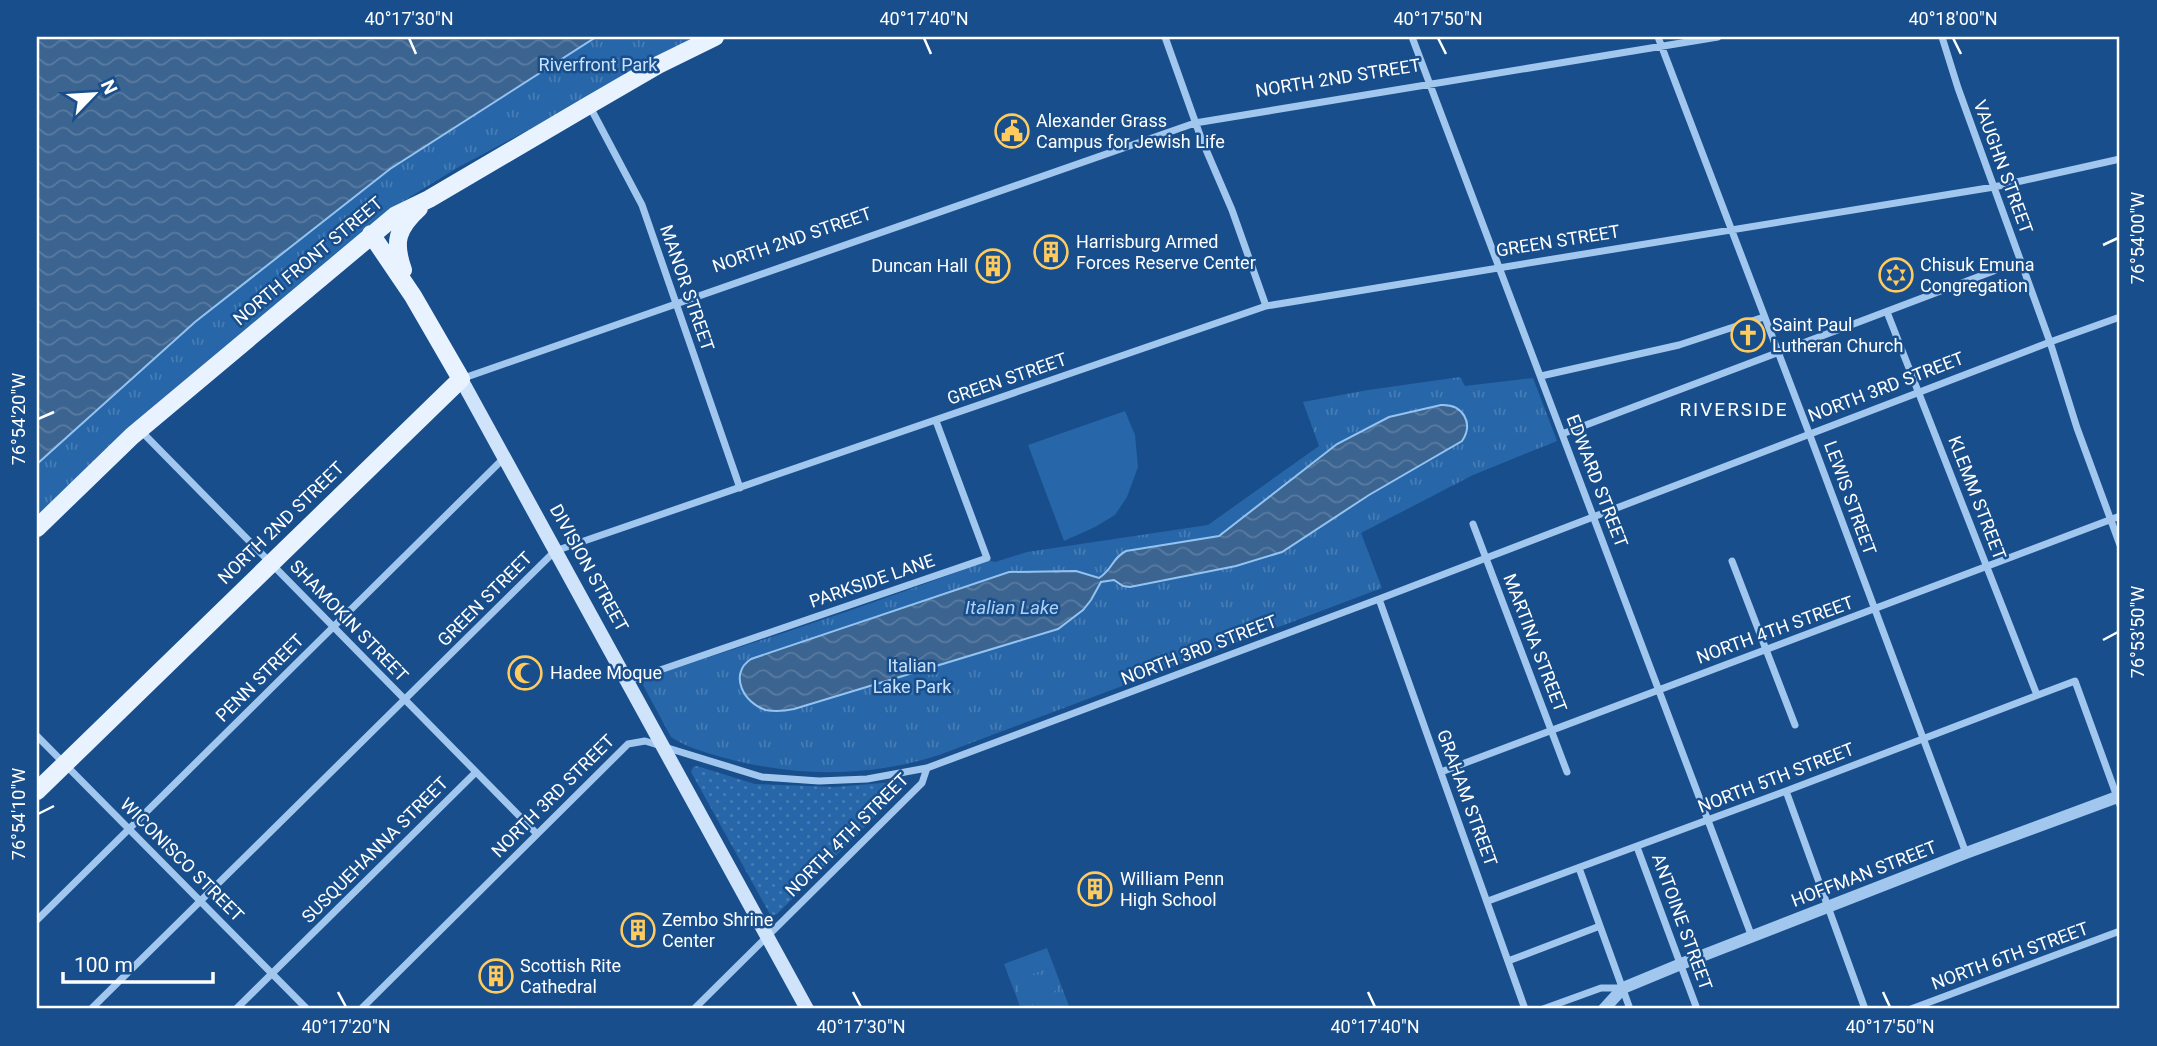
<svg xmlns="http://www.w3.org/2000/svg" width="2157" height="1046" font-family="Roboto,sans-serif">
  <defs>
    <pattern id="grass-dots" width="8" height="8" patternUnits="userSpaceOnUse" patternTransform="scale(1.75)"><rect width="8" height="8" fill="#2766a8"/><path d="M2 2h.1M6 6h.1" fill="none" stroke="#477db5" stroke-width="1.8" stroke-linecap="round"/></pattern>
    <pattern id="park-tufts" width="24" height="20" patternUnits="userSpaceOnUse" patternTransform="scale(1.75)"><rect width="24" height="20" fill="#2766a8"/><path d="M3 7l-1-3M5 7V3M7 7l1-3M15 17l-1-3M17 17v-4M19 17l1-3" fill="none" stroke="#477db5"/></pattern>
    <pattern id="water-waves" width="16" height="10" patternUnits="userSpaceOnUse" patternTransform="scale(1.75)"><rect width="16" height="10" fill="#3c6490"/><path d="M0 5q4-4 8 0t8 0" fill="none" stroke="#597ba1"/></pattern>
  </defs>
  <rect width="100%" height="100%" fill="#184e8b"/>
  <!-- grass -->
  <path fill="url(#grass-dots)" d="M697 766 755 784 834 787 907 781 909 783 777 914 771 916 691 772 693 767Z"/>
  <!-- park -->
  <path fill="url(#park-tufts)" d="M596 37H703L457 168 402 202 362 233 37 518V464L195 322 390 169Z
    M1460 377 1465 386 1533 378 1557 441 1473 475 1361 533 1382 588 939 755C867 778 793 777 721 757 704 752 686 747 671 737L643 685 644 681 654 675C766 639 878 603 988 560L995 562 1027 552 1208 525 1319 446 1303 402 1368 390Z
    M1047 948 1070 1009H1021L1004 964Z"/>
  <!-- garden -->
  <path fill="#2766a8" d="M1125 411 1135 435 1138 467 1127 497 1115 515 1095 527 1064 541 1028 445Z
    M1043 952 1049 968 1015 980 1009 965Z
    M1051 974 1057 990 1023 1003 1018 987Z
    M1059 995 1065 1009H1026L1025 1008Z"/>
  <!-- water -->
  <path fill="url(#water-waves)" stroke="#94c3f1" stroke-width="2" d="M37 37H596L390 169 195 322 37 464Z
    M1441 405C1463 404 1474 423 1462 441L1369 495 1282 552 1236 566 1130 587 1123 586 1114 580 1101 582 1091 600 1083 610 1058 629 794 709C785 711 775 712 766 710 744 704 728 674 751 659L1009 572 1076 571 1099 578C1114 568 1111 559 1126 551L1219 536 1337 444 1389 417Z"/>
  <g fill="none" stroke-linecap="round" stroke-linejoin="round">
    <!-- minor -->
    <path stroke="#a2c7ee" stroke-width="7" d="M1165 37 1201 138 1232 210 1266 306
      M1412 37 1752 937
      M1658 37 1809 433 1966 853
      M1942 37 1958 88 2050 342 2077 428 2120 545
      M589 105 642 205 740 488
      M1887 312 2037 695
      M1541 376 1679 345 1764 317
      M461 379 1195 123 1718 37
      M140 430 537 834
      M1562 434 2020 261
      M1473 524 1567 772
      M1732 561 1795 725
      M1379 599 1525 1009
      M628 681 987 558 936 421
      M37 736 307 1009
      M1441 772 2120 516
      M1786 791 1865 1009
      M1637 847 1697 1009
      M1579 868 1630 1009
      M1488 901 1786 791 2075 681 2120 805
      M37 920 504 458
      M1508 961 1600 926
      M91 1009 555 551 1266 306 1994 187 2120 159
      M236 1009 476 772
      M361 1009 628 744 645 741 762 777 819 781 867 779 927 768 1379 599 2050 342 2120 317
      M694 1009 922 783 927 768
      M1543 1009 1601 988H1623
      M1911 1009 2120 931"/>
    <!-- tertiary -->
    <path stroke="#a2c7ee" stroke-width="12" d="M1604 1009 1623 988 1681 964 1966 853 2120 796"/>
    <!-- secondary -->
    <path stroke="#cfe3fa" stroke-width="14" d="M461 379 807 1009"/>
    <!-- primary -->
    <path stroke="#e9f3ff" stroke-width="18" d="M403 270C393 242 397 228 419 208
      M37 528 132 436 396 215 429 199 589 105 658 65 715 37
      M37 791 461 379 413 296 371 234"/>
  </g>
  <!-- ticks -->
  <path fill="none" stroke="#fff" stroke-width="2.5" d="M409 38 416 54M924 38 931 54M1438 38 1446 54M1953 38 1961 54M2103 245 2118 238M38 419 54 412M2103 640 2118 632M38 814 54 806M338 992 346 1007M853 992 861 1007M1368 992 1375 1007M1883 992 1890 1007"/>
  <!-- icons -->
  <defs>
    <symbol id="civic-ring" viewBox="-11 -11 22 22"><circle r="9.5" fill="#184e8b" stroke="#ffcb5f" stroke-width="1.5"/><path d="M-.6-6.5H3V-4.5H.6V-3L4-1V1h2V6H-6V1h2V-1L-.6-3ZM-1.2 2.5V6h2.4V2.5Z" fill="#ffcb5f"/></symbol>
    <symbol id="building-ring" viewBox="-11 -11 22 22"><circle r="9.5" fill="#184e8b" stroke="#ffcb5f" stroke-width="1.5"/><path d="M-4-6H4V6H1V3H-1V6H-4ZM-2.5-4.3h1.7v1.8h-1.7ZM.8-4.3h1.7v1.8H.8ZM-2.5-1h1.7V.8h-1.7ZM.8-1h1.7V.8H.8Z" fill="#ffcb5f"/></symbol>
    <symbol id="synagogue-ring" viewBox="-11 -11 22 22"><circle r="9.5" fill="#184e8b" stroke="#ffcb5f" stroke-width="1.5"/><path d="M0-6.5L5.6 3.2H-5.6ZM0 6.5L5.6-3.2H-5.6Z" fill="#ffcb5f"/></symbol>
    <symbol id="church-ring" viewBox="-11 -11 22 22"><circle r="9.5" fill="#184e8b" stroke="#ffcb5f" stroke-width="1.5"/><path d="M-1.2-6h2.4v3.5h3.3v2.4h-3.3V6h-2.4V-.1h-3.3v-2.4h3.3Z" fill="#ffcb5f"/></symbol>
    <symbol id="mosque-ring" viewBox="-11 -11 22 22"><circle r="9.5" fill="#184e8b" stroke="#ffcb5f" stroke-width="1.5"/><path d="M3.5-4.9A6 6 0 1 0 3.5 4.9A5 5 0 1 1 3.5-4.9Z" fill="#ffcb5f"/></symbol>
  </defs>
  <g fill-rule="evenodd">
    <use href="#civic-ring" x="993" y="112" width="38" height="38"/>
    <use href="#building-ring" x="1032" y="233" width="38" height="38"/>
    <use href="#building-ring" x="974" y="247" width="38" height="38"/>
    <use href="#synagogue-ring" x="1877" y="256" width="38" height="38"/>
    <use href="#church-ring" x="1729" y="316" width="38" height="38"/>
    <use href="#mosque-ring" x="506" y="654" width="38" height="38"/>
    <use href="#building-ring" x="1076" y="870" width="38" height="38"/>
    <use href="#building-ring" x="619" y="911" width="38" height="38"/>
    <use href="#building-ring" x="477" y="957" width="38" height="38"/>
  </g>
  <g text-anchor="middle" stroke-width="5" stroke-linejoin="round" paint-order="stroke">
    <!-- park labels -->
    <g font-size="18" fill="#c8e1fa" stroke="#184e8b">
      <text x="598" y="71">Riverfront Park</text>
      <text x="912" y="672">Italian<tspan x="912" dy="21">Lake Park</tspan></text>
    </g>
    <!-- street labels -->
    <g font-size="18" fill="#fff" stroke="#184e8b">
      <text transform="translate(1338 78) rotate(-9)" y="6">NORTH 2ND STREET</text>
      <text transform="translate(2003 167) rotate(70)" y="6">VAUGHN STREET</text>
      <text transform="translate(792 240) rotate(-19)" y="6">NORTH 2ND STREET</text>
      <text transform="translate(1558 241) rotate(-9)" y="6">GREEN STREET</text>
      <text transform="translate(308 261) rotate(-40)" y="6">NORTH FRONT STREET</text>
      <text transform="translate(687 288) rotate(71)" y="6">MANOR STREET</text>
      <text transform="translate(1007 379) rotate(-19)" y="6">GREEN STREET</text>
      <text transform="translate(1886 387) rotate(-21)" y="6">NORTH 3RD STREET</text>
      <text transform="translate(1597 481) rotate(69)" y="6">EDWARD STREET</text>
      <text transform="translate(1850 498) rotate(70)" y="6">LEWIS STREET</text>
      <text transform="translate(1977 498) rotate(69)" y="6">KLEMM STREET</text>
      <text transform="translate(281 523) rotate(-44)" y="6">NORTH 2ND STREET</text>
      <text transform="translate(589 568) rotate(61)" y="6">DIVISION STREET</text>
      <text transform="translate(872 581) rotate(-19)" y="6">PARKSIDE LANE</text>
      <text transform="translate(485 599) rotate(-45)" y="6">GREEN STREET</text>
      <text transform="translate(349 621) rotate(46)" y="6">SHAMOKIN STREET</text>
      <text transform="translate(1775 630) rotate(-20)" y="6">NORTH 4TH STREET</text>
      <text transform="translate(1535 643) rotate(69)" y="6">MARTINA STREET</text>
      <text transform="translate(1199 650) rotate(-21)" y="6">NORTH 3RD STREET</text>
      <text transform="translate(260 678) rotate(-45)" y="6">PENN STREET</text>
      <text transform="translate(1776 778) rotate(-21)" y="6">NORTH 5TH STREET</text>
      <text transform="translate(553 796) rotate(-45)" y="6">NORTH 3RD STREET</text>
      <text transform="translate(1467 798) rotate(70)" y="6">GRAHAM STREET</text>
      <text transform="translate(847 835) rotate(-45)" y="6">NORTH 4TH STREET</text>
      <text transform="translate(375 850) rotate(-45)" y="6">SUSQUEHANNA STREET</text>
      <text transform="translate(182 860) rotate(45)" y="6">WICONISCO STREET</text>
      <text transform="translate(1864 874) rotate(-21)" y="6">HOFFMAN STREET</text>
      <text transform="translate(1682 922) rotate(70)" y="6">ANTOINE STREET</text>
      <text transform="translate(2010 956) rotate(-20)" y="6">NORTH 6TH STREET</text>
    </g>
    <!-- poi labels -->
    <g font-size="18" fill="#fff" stroke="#184e8b" text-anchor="start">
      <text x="1036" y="127">Alexander Grass<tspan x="1036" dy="21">Campus for Jewish Life</tspan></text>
      <text x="1076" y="248">Harrisburg Armed<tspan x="1076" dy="21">Forces Reserve Center</tspan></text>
      <text x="1920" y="271">Chisuk Emuna<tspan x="1920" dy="21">Congregation</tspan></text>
      <text x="968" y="272" text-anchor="end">Duncan Hall</text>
      <text x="1772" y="331">Saint Paul<tspan x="1772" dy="21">Lutheran Church</tspan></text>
      <text x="550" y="679">Hadee Moque</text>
      <text x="1120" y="885">William Penn<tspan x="1120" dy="21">High School</tspan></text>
      <text x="662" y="926">Zembo Shrine<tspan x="662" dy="21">Center</tspan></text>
      <text x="520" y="972">Scottish Rite<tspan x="520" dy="21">Cathedral</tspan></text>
    </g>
    <!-- neighbourhood labels -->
    <g font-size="19" letter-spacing="2" fill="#fff" stroke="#184e8b">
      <text x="1734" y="416">RIVERSIDE</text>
    </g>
    <!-- water labels -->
    <g font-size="19" font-style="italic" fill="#aed1f6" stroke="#184e8b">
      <text x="1012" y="614">Italian Lake</text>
    </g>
  </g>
  <!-- border -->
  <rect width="2157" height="1046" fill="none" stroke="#184e8b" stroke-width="77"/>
  <!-- north arrow -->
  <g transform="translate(94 94) rotate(65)" stroke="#184e8b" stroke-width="5" paint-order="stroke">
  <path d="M0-5L12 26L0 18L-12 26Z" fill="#ffffff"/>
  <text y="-10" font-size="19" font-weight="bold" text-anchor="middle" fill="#ffffff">N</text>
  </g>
  <!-- scale -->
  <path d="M63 972v10h150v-10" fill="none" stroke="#ffffff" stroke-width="3.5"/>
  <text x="74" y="972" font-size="21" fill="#ffffff" stroke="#184e8b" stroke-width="5" paint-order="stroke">100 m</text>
  <rect x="38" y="38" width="2080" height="969" fill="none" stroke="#fff" stroke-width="2.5"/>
  <g font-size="18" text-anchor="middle" fill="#fff">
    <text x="409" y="25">40°17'30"N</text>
    <text x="924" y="25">40°17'40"N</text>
    <text x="1438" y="25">40°17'50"N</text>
    <text x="1953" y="25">40°18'00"N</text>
    <text transform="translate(2138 238) rotate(-90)" y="6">76°54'00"W</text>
    <text transform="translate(19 419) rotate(-90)" y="6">76°54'20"W</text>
    <text transform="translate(2138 632) rotate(-90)" y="6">76°53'50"W</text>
    <text transform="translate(19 814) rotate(-90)" y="6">76°54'10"W</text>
    <text x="346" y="1033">40°17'20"N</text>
    <text x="861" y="1033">40°17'30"N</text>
    <text x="1375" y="1033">40°17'40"N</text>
    <text x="1890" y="1033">40°17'50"N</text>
  </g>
</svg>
